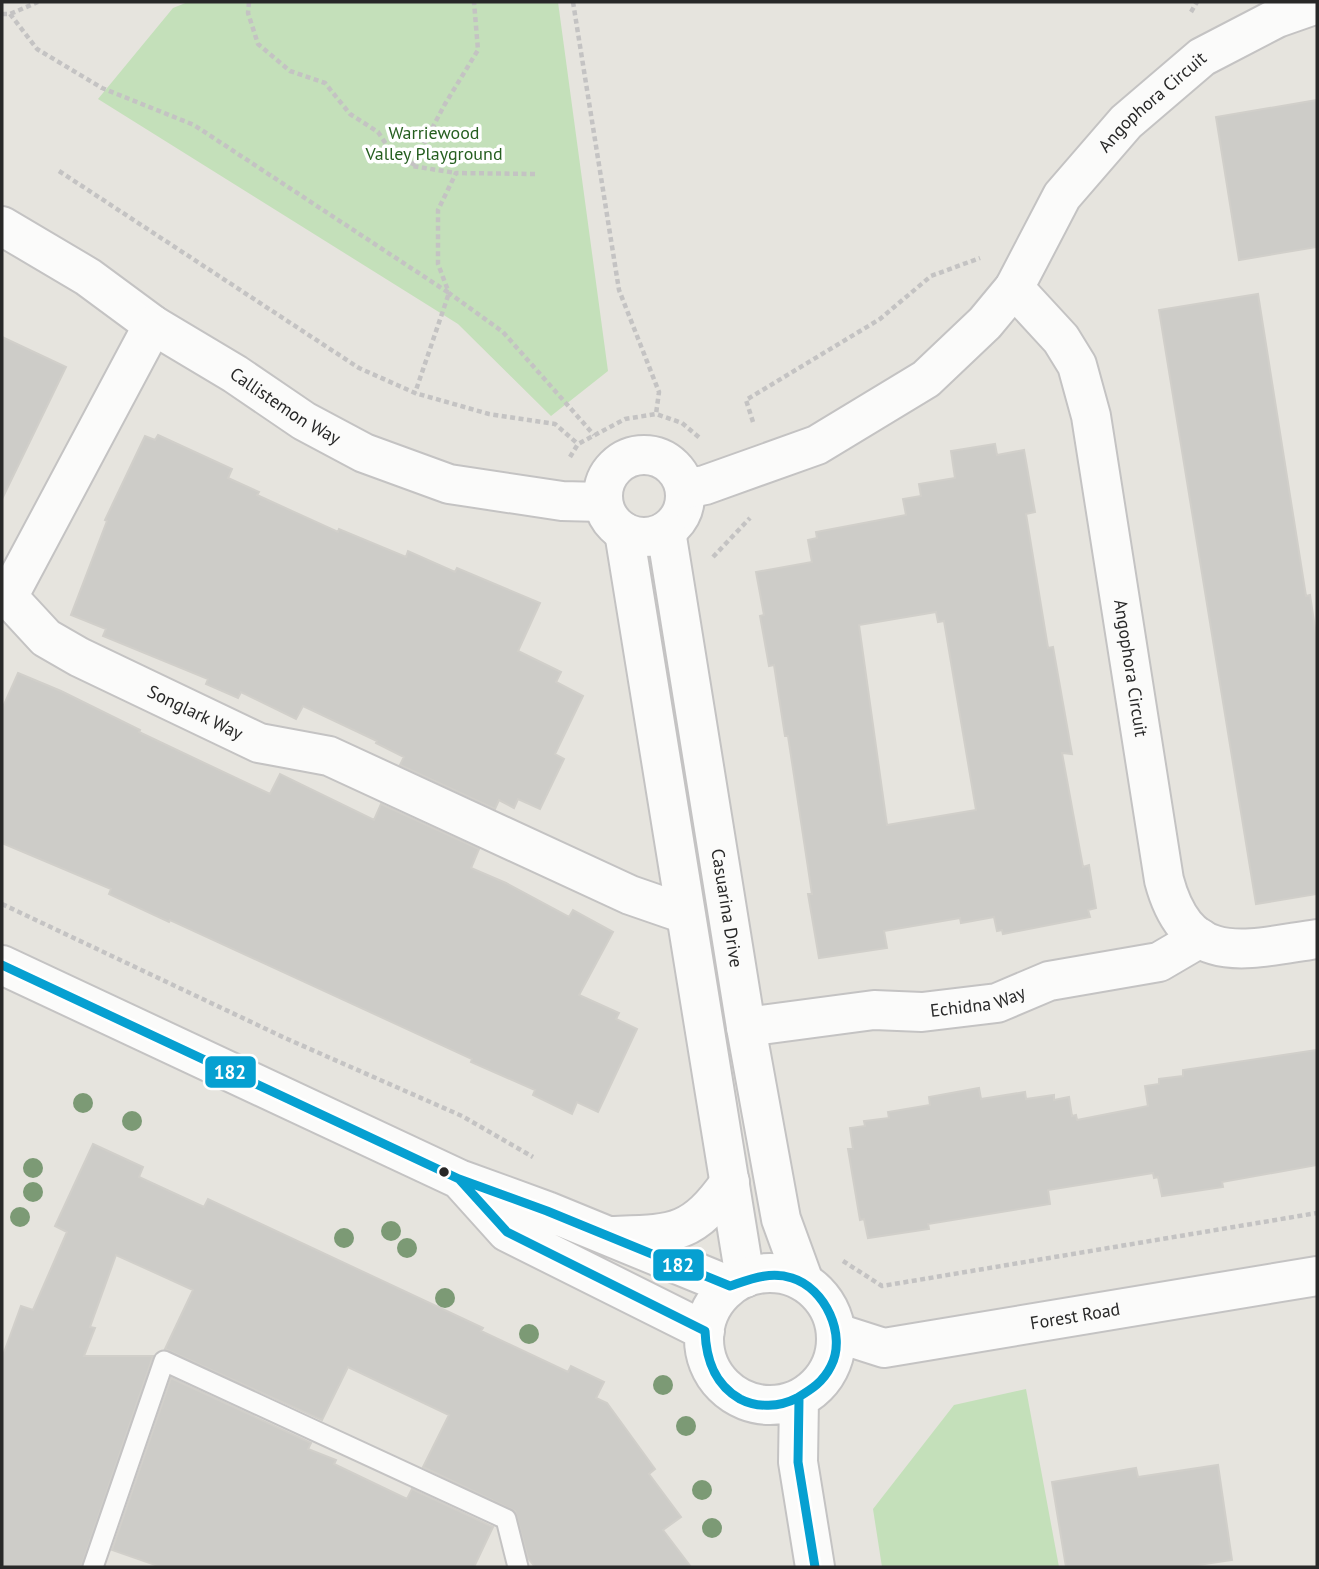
<svg xmlns="http://www.w3.org/2000/svg" width="1319" height="1569" font-family="'PT Sans',sans-serif">
  <rect width="100%" height="100%" fill="#e6e4de"/>
  <!-- green -->
  <path fill="#c4e0ba" d="M188 2H558L608 371 551 416 458 324 98 99 173 8Z
    M1026 1389 1059 1567H882L873 1509 954 1405Z"/>
  <!-- building -->
  <path fill="#cdccc8" stroke="#d1cfca" stroke-width="2" fill-rule="evenodd" d="M1317 100V247L1239 260 1216 117Z
    M1258 294 1306 596 1310 595 1317 641V894L1256 904 1159 310Z
    M2 337 66 367 2 499Z
    M158 435 232 469 228 478 259 492 257 495 338 532 339 529 406 557 408 551 455 572 457 568 540 603 518 651 561 672 556 682 583 696 555 754 564 759 540 809 518 799 514 808 499 800 495 809 400 765 404 757 376 743 377 741 303 706 296 719 241 692 238 698 206 684 208 679 103 636 106 629 71 615 107 521 105 520 145 436 155 440Z
    M995 444 997 455 1024 450 1035 512 1026 514 1048 648 1053 647 1072 754 1062 753 1083 867 1089 865 1096 908 1088 910 1090 917 1003 934 1002 930 997 931 994 917 961 923 960 918 884 931 887 948 819 958 808 894H812L788 736H785L774 665 769 666 760 616 764 615 756 572 812 562 808 540 817 538 816 532 906 515 903 499 921 496 919 484 955 478 951 451ZM936 612 938 622 944 621 976 810 887 825 859 625Z
    M18 673 61 691 140 730 139 732 270 794 280 774 374 820 381 804 479 849 471 868 506 883 569 917 573 910 613 932 579 995 619 1013 616 1019 637 1029 598 1112 577 1102 572 1114 533 1095 535 1090 471 1062 472 1059 170 920 169 922 109 894 111 889 2 843V709Z
    M1317 1050V1165L1222 1182 1223 1187 1162 1196 1158 1177 1154 1178 1153 1173 1048 1190 1050 1204 928 1224 929 1229 868 1238 864 1219 860 1220 848 1149H853L850 1128 865 1126 864 1121 889 1118 888 1112 930 1105 929 1097 979 1088 981 1099 1025 1092 1026 1099 1054 1095V1100L1069 1097 1072 1116 1076 1115 1077 1120 1148 1106 1145 1086 1159 1084V1079L1183 1076V1070Z
    M93 1144 143 1167 139 1177 204 1207 208 1199 483 1328 481 1331 568 1372 571 1366 604 1382 596 1398 607 1403 655 1469 649 1474 681 1517 663 1530 691 1567H535L528 1558 515 1511 423 1467 449 1415 348 1367 322 1420 165 1349 193 1290 116 1255 90 1327 95 1328 84 1356H153L81 1567H2V1358L21 1306 33 1310 67 1232 55 1226Z
    M171 1378 311 1443 308 1449 336 1460 334 1464 407 1499 412 1489 493 1527 474 1567H161L112 1550Z
    M1218 1465 1232 1560 1185 1567H1066L1052 1482 1136 1468 1138 1477Z"/>
  <g fill="none" stroke-linecap="round" stroke-linejoin="round">
    <defs>
      <path id="lane" d="M93 1567 164 1361 506 1519 518 1567"/>
      <g id="street">
        <path id="s1" d="M2 226 88 277 153 325 235 374 304 421 364 453 449 484 562 501 602 502"/>
        <path id="s2" d="M1014 288 1061 339 1077 365 1091 416 1164 880C1188 970 1246 949 1317 939"/>
        <circle cx="644" cy="496" r="41"/>
        <path id="s3" d="M685 489 705 485 817 445 926 379 985 323 1014 288 1062 196 1126 122 1202 57 1277 18 1317 4"/>
        <path id="s4" d="M666 531 746 1027 781 1219 804 1282"/>
        <path d="M624 532 745 1278"/>
        <path id="s5" d="M2 595 8 597 46 638 79 657 259 743 329 756 630 895 685 914"/>
        <path d="M8 597 153 325"/>
        <path id="s6" d="M746 1027 874 1010 922 1012 997 1003 1049 981 1159 962 1200 938"/>
        <path d="M611 1236C673 1234 692 1236 730 1182"/>
        <path id="s7" d="M837 1333 884 1348 1317 1276"/>
      </g>
      <path id="secondary" d="M2 965 459 1179 547 1211 730 1286
        M462 1182 507 1232 705 1331
        M704 1339a66 66 0 1 1 132 0a66 66 0 1 1-132 0Z
        M799 1399 798 1462 815 1567"/>
    </defs>
    <!-- lane casing -->
    <use href="#lane" stroke="#c4c3c3" stroke-width="23"/>
    <!-- street casing -->
    <use href="#street" stroke="#c4c3c3" stroke-width="42"/>
    <!-- secondary casing -->
    <use href="#secondary" stroke="#c4c3c3" stroke-width="42"/>
    <!-- path -->
    <path stroke="#c4c3c3" stroke-width="4.5" stroke-dasharray="5 3.5" stroke-linecap="butt" d="M249 2 248 13 258 44 290 71 325 83 350 114 378 132 394 156 412 166 456 173
      M573 2 619 290 659 392 656 414
      M1191 12 1197 2
      M2 14H10L38 2
      M10 14 37 49 102 88 194 125 449 293 415 393
      M412 166 445 104 478 50 474 2
      M59 171 359 368 415 393 489 414 555 424 578 444
      M535 174 456 173 438 210V264L449 293 503 332 594 435
      M753 422 746 400 880 319 931 276 980 258
      M570 457 578 444 625 419 656 414 682 423 701 439
      M713 557 750 518
      M2 904 285 1038 462 1116 533 1157
      M843 1261 882 1286 1317 1213"/>
    <!-- lane -->
    <use href="#lane" stroke="#fbfbfa" stroke-width="19"/>
    <!-- street -->
    <use href="#street" stroke="#fbfbfa" stroke-width="38"/>
    <!-- secondary -->
    <use href="#secondary" stroke="#fbfbfa" stroke-width="38"/>
    <defs>
      <path id="bus-1" d="M2 965 459 1179
        M459 1179 547 1211 730 1286C751 1279 770 1271 792 1278 825 1288 847 1335 831 1366 823 1382 812 1389 797 1398 780 1407 757 1408 740 1399 714 1384 706 1359 705 1331L507 1232Z
        M799 1399 798 1462 815 1567"/>
    </defs>
    <!-- bus-1 casing -->
    <use href="#bus-1" stroke="#fff" stroke-width="14"/>
    <!-- bus-1 -->
    <use href="#bus-1" stroke="#06a0d1" stroke-width="9"/>
  </g>
  <!-- trees -->
  <g fill="#7c9a75">
    <circle cx="83" cy="1103" r="10"/>
    <circle cx="132" cy="1121" r="10"/>
    <circle cx="33" cy="1168" r="10"/>
    <circle cx="33" cy="1192" r="10"/>
    <circle cx="20" cy="1217" r="10"/>
    <circle cx="391" cy="1231" r="10"/>
    <circle cx="344" cy="1238" r="10"/>
    <circle cx="407" cy="1248" r="10"/>
    <circle cx="445" cy="1298" r="10"/>
    <circle cx="529" cy="1334" r="10"/>
    <circle cx="663" cy="1385" r="10"/>
    <circle cx="686" cy="1426" r="10"/>
    <circle cx="702" cy="1490" r="10"/>
    <circle cx="712" cy="1528" r="10"/>
  </g>
  <!-- markers -->
  <circle fill="#282828" stroke="#fff" stroke-width="2.5" cx="444" cy="1172" r="6"/>
  <g text-anchor="middle" stroke-width="7" stroke-linejoin="round" paint-order="stroke">
    <!-- street labels -->
    <g font-size="18" fill="#282828" stroke="#fff">
      <text dy="6" stroke="none"><textPath href="#s3" startOffset="628">Angophora Circuit</textPath></text>
      <text dy="6" stroke="none"><textPath href="#s1" startOffset="336">Callistemon Way</textPath></text>
      <text dy="6" stroke="none"><textPath href="#s2" startOffset="408">Angophora Circuit</textPath></text>
      <text dy="6" stroke="none"><textPath href="#s5" startOffset="229">Songlark Way</textPath></text>
      <text dy="6" stroke="none"><textPath href="#s4" startOffset="382">Casuarina Drive</textPath></text>
      <text dy="6" stroke="none"><textPath href="#s6" startOffset="234">Echidna Way</textPath></text>
      <text dy="6" stroke="none"><textPath href="#s7" startOffset="243">Forest Road</textPath></text>
    </g>
    <!-- park labels -->
    <g font-size="18" fill="#255e1f" stroke="#fff">
      <text x="434" y="139">Warriewood<tspan x="434" dy="21">Valley Playground</tspan></text>
    </g>
  </g>
  <g stroke="#fff" stroke-width="2.5">
    <rect x="204" y="1055" width="53" height="34" rx="7" fill="#06a0d1"/>
    <rect x="652" y="1248" width="53" height="34" rx="7" fill="#06a0d1"/>
  </g>
  <g font-size="19" text-anchor="middle" font-weight="bold" fill="#fff">
    <text x="230" y="1079">182</text>
    <text x="678" y="1272">182</text>
  </g>
  <!-- border -->
  <rect width="1319" height="1569" fill="none" stroke="#282828" stroke-width="7"/>
</svg>
